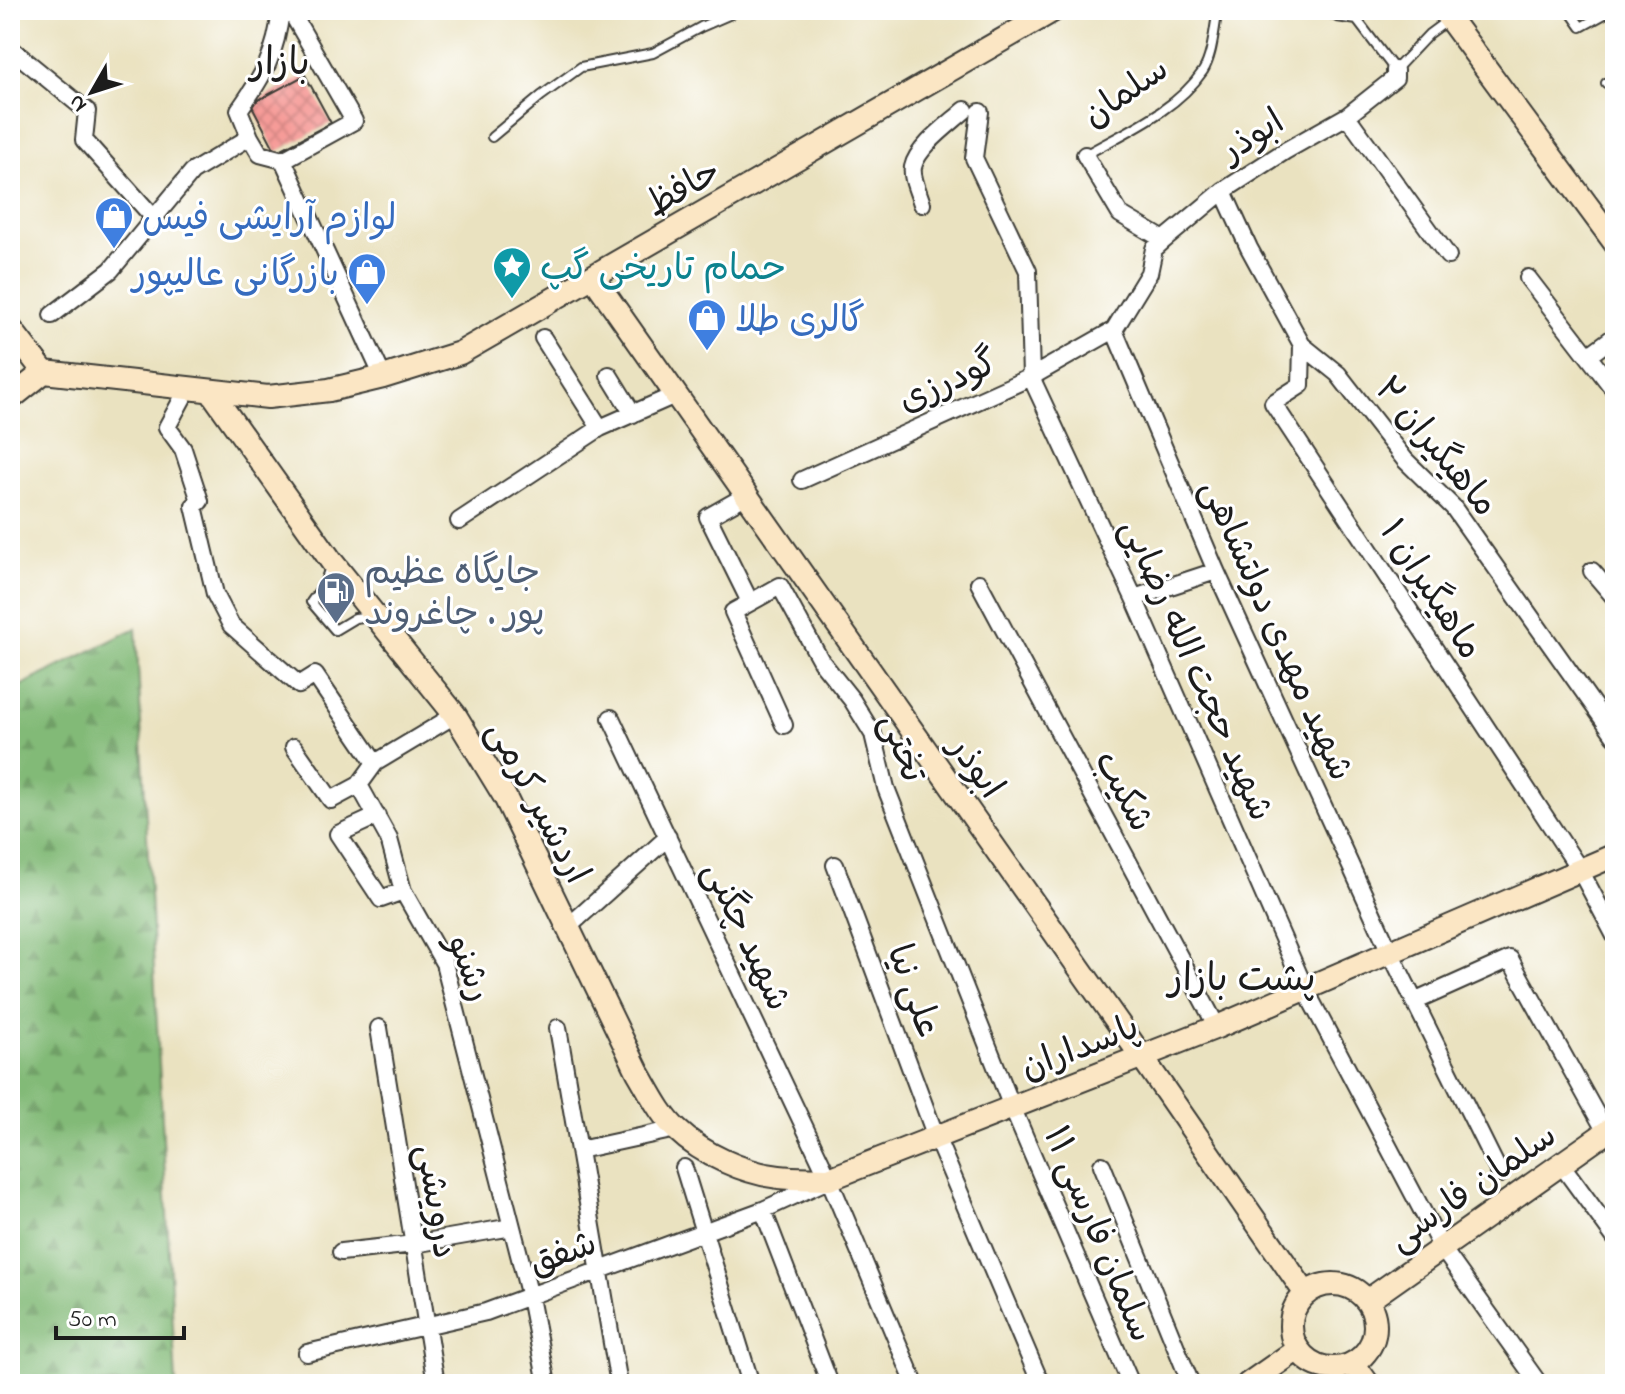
<svg xmlns="http://www.w3.org/2000/svg" width="1625" height="1394" font-family="'Indie Flower','Playpen Sans Arabic',sans-serif">
  <defs>
    <pattern id="forest-firs" width="22" height="20" patternUnits="userSpaceOnUse" patternTransform="scale(2)"><rect width="22" height="20" fill="#82ba77"/><path d="M5 1l3.5 6h-7zM16 11l3.5 6h-7z" fill="#709f66"/></pattern>
    <pattern id="building-cross-hatch" width="8" height="8" patternUnits="userSpaceOnUse" patternTransform="scale(2)"><rect width="8" height="8" fill="#f69b98"/><path d="M0 0l8 8M0 8l8-8" fill="none" stroke="#d28582"/></pattern>
  </defs>
  <rect width="100%" height="100%" fill="#fff"/>
  <filter id="ink" filterUnits="userSpaceOnUse"><feTurbulence type="fractalNoise" baseFrequency=".0125" numOctaves="2"/><feDisplacementMap in="SourceGraphic" scale="16" xChannelSelector="R" yChannelSelector="G"/><feConvolveMatrix kernelMatrix="1 2 1 2 8 2 1 2 1" color-interpolation-filters="sRGB"/></filter>
  <filter id="wash" filterUnits="userSpaceOnUse"><feTurbulence type="fractalNoise" baseFrequency=".006" numOctaves="4" result="noise"/><feDisplacementMap in="SourceGraphic" scale="32" xChannelSelector="R" yChannelSelector="G"/><feGaussianBlur stdDeviation="1.8" result="paint"/><feColorMatrix in="noise" values="0 0 0 0 0 0 0 0 0 0 0 0 0 0 0 0 0 1.4 0 .05"/><feComposite in="paint" operator="in"/></filter>
  <g filter="url(#wash)">
    <rect width="100%" height="100%" fill="#eae2c0"/>
    <!-- forest -->
    <path fill="url(#forest-firs)" stroke="#4f6b4a" stroke-width="2" d="M136 628 176 1384H10V691Z"/>
    <g id="blocks">
      <!-- building -->
      <path fill="url(#building-cross-hatch)" d="M305 75 331 123 276 152 251 104Z"/>
    </g>
  </g>
  <g filter="url(#ink)">
    <use href="#blocks" fill-opacity="0" stroke="#3b3a35" stroke-width="2"/>
    <g fill="none" stroke-linecap="round" stroke-linejoin="round">
      <defs>
        <path id="lane" d="M1324 10 1337 17 1357 20 1395 70 1429 34 1448 20
          M1569 10 1581 27 1612 10
          M1606 83 1615 77
          M492 137 541 96 581 67 653 53 701 27 740 10
          M1085 155C1125 132 1176 111 1203 71 1213 55 1214 28 1218 10
          M330 567 324 584 311 602 335 630 355 618 372 616"/>
        <path id="street" d="M281 10C276 54 264 75 239 110L250 137 260 154 283 160
          M290 10 354 121 283 160 383 377
          M10 48 87 111 84 140 154 218
          M980 112 974 158 1028 271 1031 377 1134 598 1305 989 1442 1248 1539 1384
          M1347 116 1448 256
          M1085 155 1120 214 1164 240
          M1223 191 1249 248 1302 345 1338 374 1405 460 1453 507 1615 736
          M922 204C919 193 911 178 913 167 917 147 951 123 965 110
          M1528 278 1615 391
          M52 315 111 270 192 172 250 137
          M1114 330 1216 571 1390 952 1500 1174
          M543 338 600 428
          M1302 345 1301 385 1273 403 1580 870 1615 936
          M1588 356 1615 336
          M609 375 633 414
          M187 390 167 427 183 449 200 501 194 506 215 594 231 625 299 685 315 675 375 763
          M802 480 1031 377 1114 330 1149 273 1154 249 1164 240 1223 191 1285 151 1347 116 1395 78V70
          M745 496 708 517 750 602
          M459 521 600 428 675 395
          M1592 571 1615 598
          M979 583 1217 1027
          M1134 598 1216 571
          M455 715 375 763 359 785 389 839 403 891 444 963 530 1297 547 1384
          M611 718 829 1179 915 1384
          M784 725 733 612 780 586 821 661 852 700 873 734 886 788 1012 1107 1131 1384
          M294 747 331 800 359 785
          M377 816 338 834 381 899 403 891
          M835 865 936 1137 1041 1384
          M568 927 668 837
          M1414 1002 1510 959 1606 1132
          M379 1028 436 1384
          M558 1028 619 1384
          M579 1150 676 1129
          M1561 1164 1615 1238
          M1102 1165 1191 1384
          M684 1168 751 1384
          M763 1210 830 1384
          M341 1252 414 1244 512 1227
          M307 1353 486 1312 763 1210 824 1182"/>
        <path id="secondary" d="M1443 10 1615 243
          M593 277 1142 1057 1306 1294
          M10 328 44 372
          M44 372 268 397 329 390 383 377 460 353 1054 10
          M212 393 332 562 455 715 505 797 638 1072C650 1092 660 1114 677 1130 702 1154 744 1173 779 1177 796 1179 813 1178 829 1179L1217 1027 1615 855
          M10 399 44 372
          M1291 1326a42 42 0 1 1 84 0a42 42 0 1 1-84 0Z
          M1367 1301 1615 1126
          M1353 1363 1368 1384
          M1248 1384 1298 1349"/>
      </defs>
      <!-- lane casing -->
      <use href="#lane" stroke="#3b3a35" stroke-width="12"/>
      <!-- street casing -->
      <use href="#street" stroke="#3b3a35" stroke-width="20"/>
      <!-- secondary casing -->
      <use href="#secondary" stroke="#3b3a35" stroke-width="26"/>
      <!-- lane -->
      <use href="#lane" stroke="#fff" stroke-width="8"/>
      <!-- street -->
      <use href="#street" stroke="#fff" stroke-width="16"/>
      <!-- secondary -->
      <use href="#secondary" stroke="#fbe6c4" stroke-width="22"/>
    </g>
  </g>
  <!-- icons -->
  <defs>
    <symbol id="shop-pin" viewBox="-11 -11 22 30"><path d="M0 17L-7.5 6A9.5 9.5 0 1 1 7.5 6Z" fill="#3f7fe0" stroke="#fff"/><path d="M-5-2.5h2.3a2.7 3.5 0 0 1 5.4 0H5L5.5 6h-11ZM-1.5-2.5h3a1.5 2.3 0 0 0-3 0Z" fill="#fff"/></symbol>
    <symbol id="sight-pin" viewBox="-11 -11 22 30"><path d="M0 17L-7.5 6A9.5 9.5 0 1 1 7.5 6Z" fill="#0f9aa8" stroke="#fff"/><path d="M0-6L1.8-2.2L6-1.7L2.9 1.2L3.7 5.4L0 3.3L-3.7 5.4L-2.9 1.2L-6-1.7L-1.8-2.2Z" fill="#fff"/></symbol>
    <symbol id="fuel-pin" viewBox="-11 -11 22 30"><path d="M0 17L-7.5 6A9.5 9.5 0 1 1 7.5 6Z" fill="#5c6f8a" stroke="#fff"/><path d="M-5.5-6h7V0h2V4h1.3V-2.5L3-4.5l.8-.8L6-3V5H2.5V1h-1V6h-7ZM-4.2-4.7v3.2H.2V-4.7Z" fill="#fff"/></symbol>
  </defs>
  <g fill-rule="evenodd">
    <use href="#shop-pin" x="92" y="194" width="44" height="60"/>
    <use href="#sight-pin" x="490" y="244" width="44" height="60"/>
    <use href="#shop-pin" x="345" y="250" width="44" height="60"/>
    <use href="#shop-pin" x="685" y="296" width="44" height="60"/>
    <use href="#fuel-pin" x="314" y="569" width="44" height="60"/>
  </g>
  <g text-anchor="middle" stroke-width="6" stroke-linejoin="round" paint-order="stroke">
    <!-- street labels -->
    <g font-size="36" fill="#1c1c1c" stroke="#fff">
      <text transform="translate(1124 90) rotate(-35)" y="13">سلمان</text>
      <text transform="translate(1251 134) rotate(-32)" y="13">ابوذر</text>
      <text transform="translate(682 186) rotate(-30)" y="13">حافظ</text>
      <text transform="translate(947 379) rotate(-24)" y="13">گودرزی</text>
      <text transform="translate(1438 445) rotate(50)" y="13">ماهیگیران ۲</text>
      <text transform="translate(1433 588) rotate(57)" y="13">ماهیگیران ۱</text>
      <text transform="translate(1279 629) rotate(66)" y="13">شهید مهدی دولتشاهی</text>
      <text transform="translate(1199 669) rotate(66)" y="13">شهید حجت الله رضایی</text>
      <text transform="translate(905 747) rotate(70)" y="13">تختی</text>
      <text transform="translate(978 766) rotate(55)" y="13">ابوذر</text>
      <text transform="translate(1126 790) rotate(62)" y="13">شکیب</text>
      <text transform="translate(540 801) rotate(62)" y="13">اردشیر کرمی</text>
      <text transform="translate(749 935) rotate(65)" y="13">شهید چگنی</text>
      <text transform="translate(472 967) rotate(70)" y="13">رشنو</text>
      <text transform="translate(916 990) rotate(70)" y="13">علی نیا</text>
      <text transform="translate(1079 1045) rotate(-21)" y="13">پاسداران</text>
      <text transform="translate(1471 1185) rotate(-35)" y="13">سلمان فارسی</text>
      <text transform="translate(439 1201) rotate(81)" y="13">درویشی</text>
      <text transform="translate(1101 1233) rotate(67)" y="13">سلمان فارسی ۱۱</text>
      <text transform="translate(562 1251) rotate(-20)" y="13">شفق</text>
    </g>
    <!-- shop labels -->
    <g font-size="36" fill="#366cbe" stroke="#fff" text-anchor="start">
      <text x="142" y="229">لوازم آرایشی فیس</text>
      <text x="339" y="285" text-anchor="end">بازرگانی عالیپور</text>
      <text x="735" y="331">گالری طلا</text>
    </g>
    <!-- culture labels -->
    <g font-size="36" fill="#0d838f" stroke="#fff" text-anchor="start">
      <text x="540" y="279">حمام تاریخی گپ</text>
    </g>
    <!-- service labels -->
    <g font-size="36" fill="#4e5e75" stroke="#fff" text-anchor="start">
      <text x="364" y="583">جایگاه عظیم<tspan x="364" dy="41">پور . چاغروند</tspan></text>
    </g>
    <!-- neighbourhood labels -->
    <g font-size="38" fill="#1c1c1c" stroke="#fff">
      <text x="280" y="74">بازار</text>
      <text x="1242" y="990">پشت بازار</text>
    </g>
  </g>
  <!-- margin -->
  <rect width="1625" height="1394" fill="none" stroke="#fff" stroke-width="40"/>
  <!-- north arrow -->
  <g transform="translate(92 92) rotate(231)" stroke="#ffffff" stroke-width="6" paint-order="stroke">
  <path d="M0-6L14 30L0 20L-14 30Z" fill="#1c1c1c"/>
  <text y="-12" font-size="22" font-weight="bold" text-anchor="middle" fill="#1c1c1c">N</text>
  </g>
  <!-- scale -->
  <path d="M56 1326v12h128v-12" fill="none" stroke="#1c1c1c" stroke-width="4"/>
  <text x="68" y="1326" font-size="24" fill="#1c1c1c" stroke="#ffffff" stroke-width="6" paint-order="stroke">50 m</text>
</svg>
